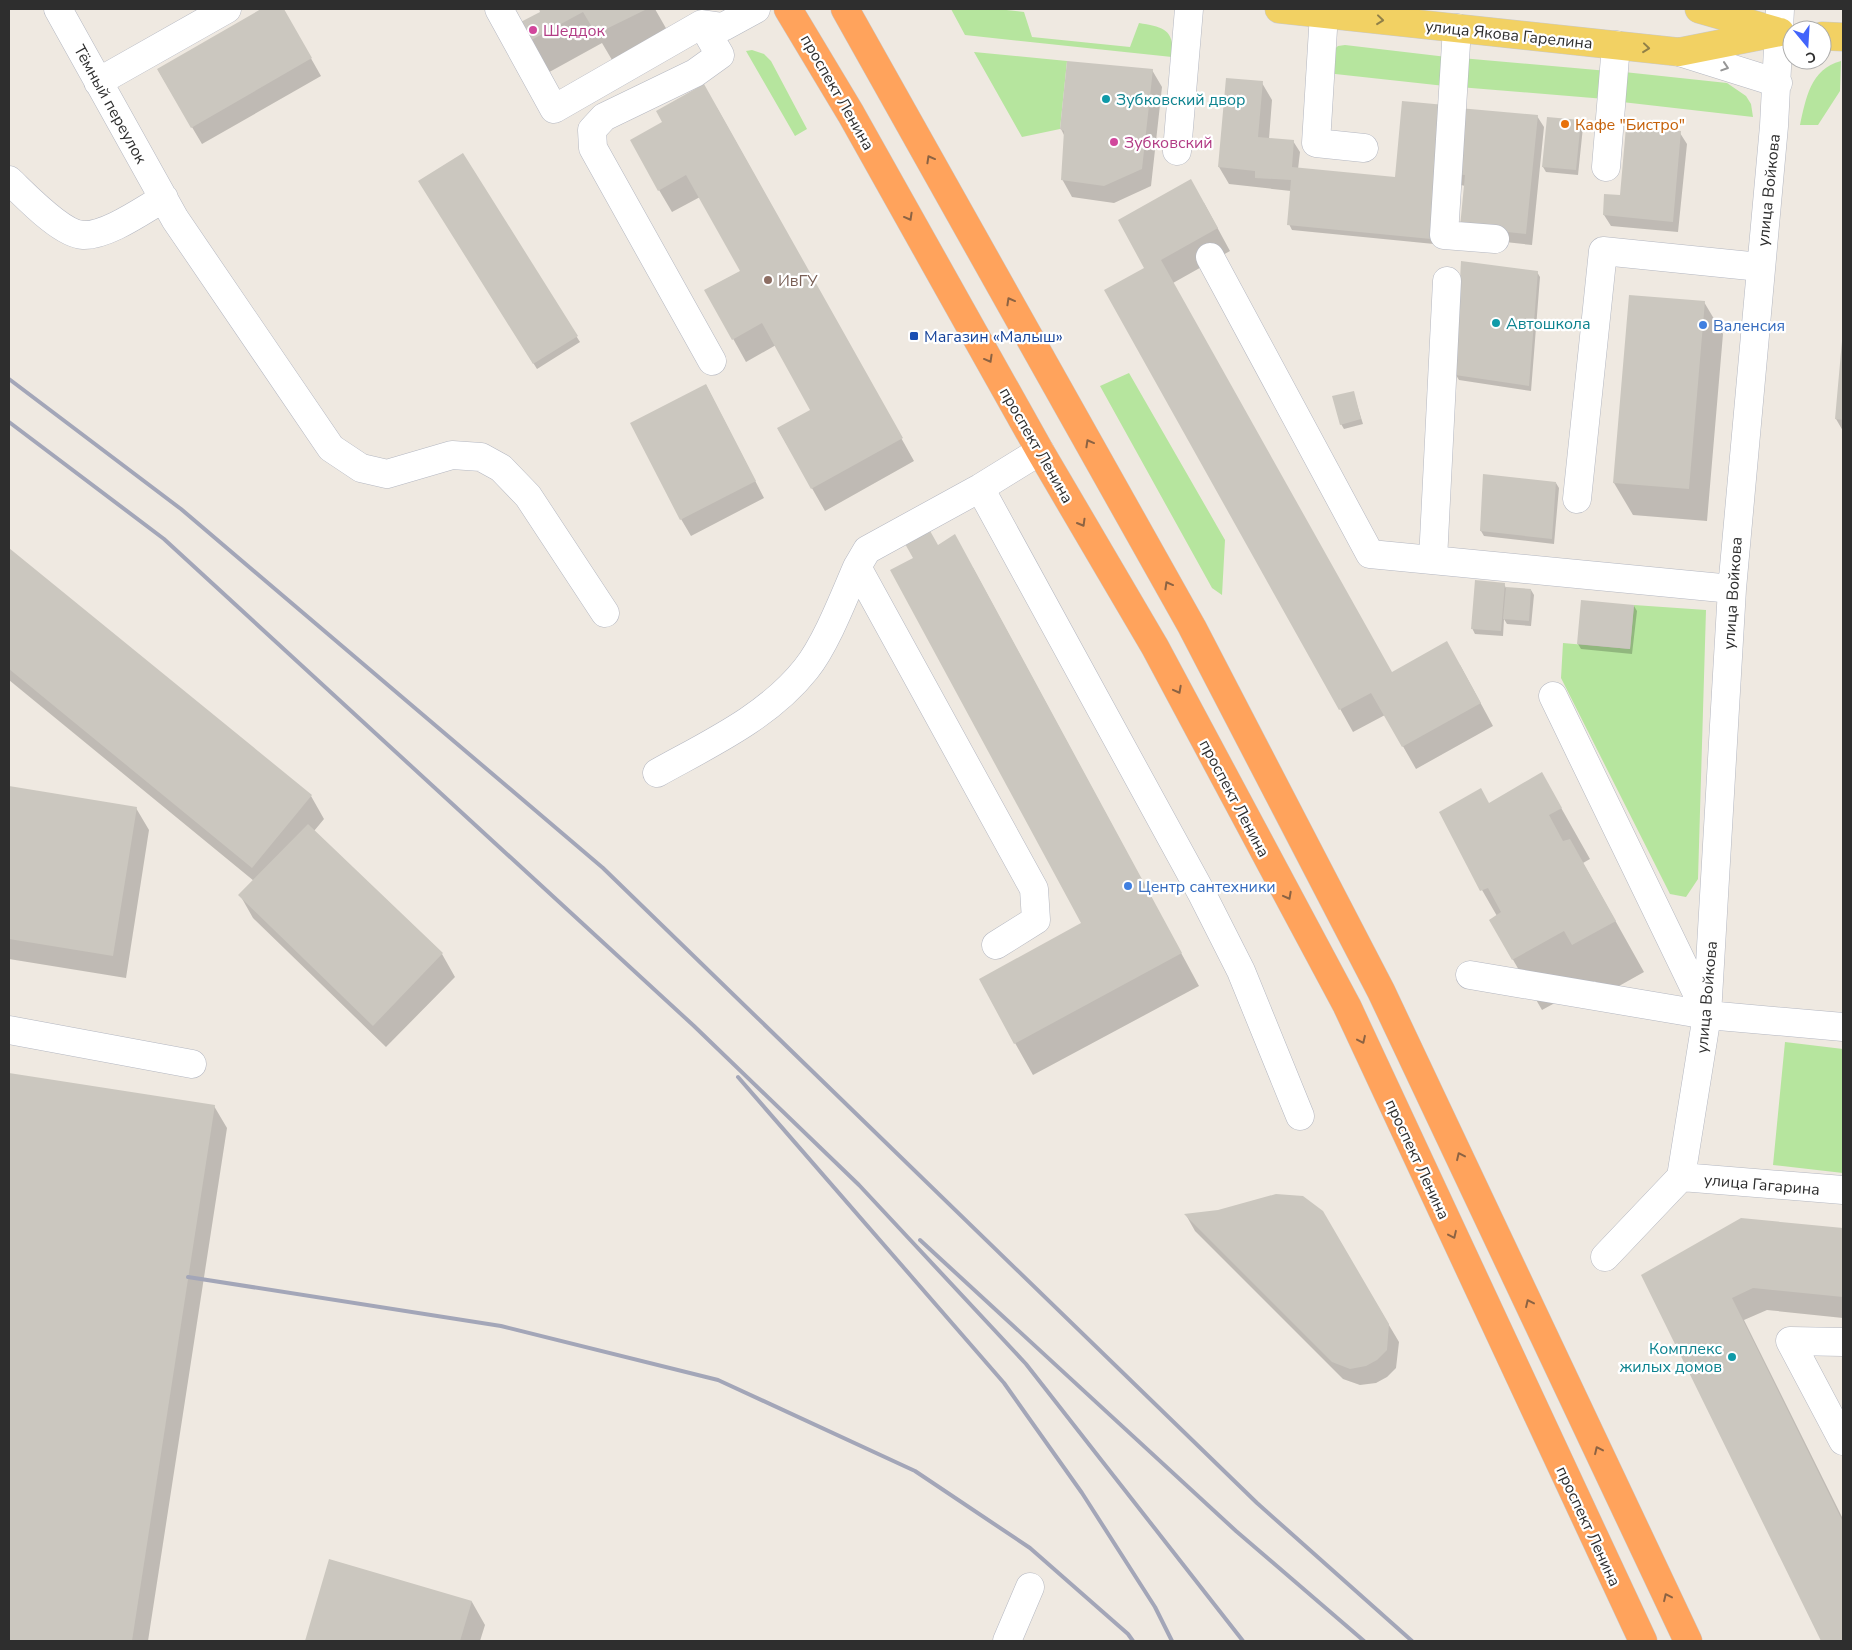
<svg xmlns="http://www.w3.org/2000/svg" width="1852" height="1650" font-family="'Nunito Sans',sans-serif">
  <rect width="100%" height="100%" fill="#efe9e1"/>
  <!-- green -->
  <path fill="#b6e59e" d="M951 9H997L1024 12 1032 37 1130 47 1139 23C1163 27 1175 29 1172 57L965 35Z
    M1345 45 1447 57 1445 86 1326 73 1327 56 1338 46Z
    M752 50 764 54 771 61 807 129 795 136 746 51Z
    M974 52 1067 61 1060 129 1022 137Z
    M1461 58 1608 71 1605 99 1459 87Z
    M1841 61 1840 91 1818 125H1800C1806 99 1810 69 1841 61Z
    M1624 72 1727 83 1746 96 1751 104 1753 117 1622 102Z
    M1129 373 1225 540 1222 595 1212 588 1100 386Z
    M1634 605 1706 610 1698 879 1686 897 1670 894 1561 678 1563 643 1630 649Z
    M1785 1042 1843 1049V1173L1773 1165Z"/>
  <!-- shadow -->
  <path fill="#0003" d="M264 9H283L321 76 202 144 158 70Z
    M540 9H655L671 37 615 65 602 43 544 75 515 27 542 12Z
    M1152 70 1162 87 1151 186 1114 203 1072 197 1062 179 1065 137 1061 129Z
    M1227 79 1262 83 1272 100 1269 139 1293 141 1300 152 1298 169 1397 179 1439 192 1434 244 1292 230 1289 224 1291 191 1229 184 1219 167Z
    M717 108 914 461 825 511 778 429 812 410 776 345 746 362 706 290 741 271 700 197 672 212 659 190Z
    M1537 116 1544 127 1532 245 1468 238 1465 186 1461 185 1454 174Z
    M1580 121 1583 127 1578 175 1546 172 1543 167Z
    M1680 133 1687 144 1678 232 1611 226 1604 215Z
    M462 155 580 342 537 369 420 182Z
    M1204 203 1230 251 1173 283 1392 674 1460 665 1493 726 1416 769 1385 715 1353 732 1106 291 1146 268Z
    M1537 272 1540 277 1531 391 1459 380 1456 375Z
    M1704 302 1723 334 1707 521 1633 515 1614 483Z
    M1843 340V431L1836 419Z
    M706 385 764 498 691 536 681 519Z
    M1353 392 1363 424 1344 429 1341 424Z
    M1556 483 1559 488 1554 544 1484 536 1481 531Z
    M937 546 973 568 1199 986 1033 1075 1015 1043 1083 924Z
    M9 549 311 796 324 819 314 831 442 954 455 977 386 1047 253 918 240 895 254 881 9 680Z
    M1504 584 1506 588 1531 590 1534 595 1531 626 1507 624 1504 619 1503 636 1475 634 1472 628Z
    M1634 606 1637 611 1632 654 1581 649 1578 644Z
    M1542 774 1590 859 1583 863 1644 972 1603 995 1595 981 1542 1010 1490 920 1497 916 1482 890 1489 804Z
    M9 787 136 808 149 830 126 978 9 959Z
    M9 1074 214 1106 227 1128 148 1641H9Z
    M1322 1212 1399 1342 1396 1368 1387 1377 1376 1383 1360 1385 1343 1379 1195 1231 1186 1215Z
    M1741 1220 1843 1229V1318L1767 1310 1744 1320 1843 1519V1641H1822L1643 1276Z
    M330 1560 472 1602 485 1625 480 1641H306Z"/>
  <!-- building -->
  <path fill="#cbc7bf" d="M261 9H284L312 58 191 128 157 69Z
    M539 9H647L596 34 583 12 524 44 513 26 540 12Z
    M1067 61 1153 69 1142 169 1104 186 1061 180 1064 131 1060 129Z
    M1226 78 1263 81 1258 137 1294 140 1292 167 1395 177 1402 101 1445 105 1431 239 1287 225 1291 180 1255 178V171L1218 167Z
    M704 84 903 438 811 489 777 428 810 410 762 323 732 340 704 290 740 271 686 175 658 191 630 140 662 122 656 111Z
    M1459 108 1538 115 1526 234 1460 227 1465 175 1453 174Z
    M1547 117 1581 120 1576 170 1542 167Z
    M1626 127 1681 131 1673 222 1603 215 1604 194 1620 195Z
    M463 153 578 336 533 364 418 181Z
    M1191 179 1218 228 1161 260 1392 672 1447 641 1481 703 1402 747 1371 693 1339 710 1104 290 1144 268 1118 220Z
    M1461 261 1538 271 1529 386 1455 375Z
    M1629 295 1705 301 1689 489 1613 483Z
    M1842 341H1843V420L1835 419Z
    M706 384 756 481 680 520 630 423Z
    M1354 391 1361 419 1340 425 1332 396Z
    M1483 474 1556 482 1552 539 1480 531Z
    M925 522 938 545 955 534 1182 953 1014 1044 979 979 1081 923 890 570 913 558 900 535Z
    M9 548 312 795 252 868 9 669Z
    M1475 580 1505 583 1501 631 1471 629Z
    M1506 587 1531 589 1529 621 1503 619Z
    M1581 600 1634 605 1630 649 1577 644Z
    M1542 772 1562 808 1549 815 1563 841 1570 839 1616 921 1572 945 1564 931 1512 960 1489 920 1501 912 1488 888 1480 891 1439 812 1481 788 1489 803Z
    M9 786 137 807 113 956 9 939Z
    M308 824 443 953 373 1026 238 895Z
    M9 1073 215 1105 132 1641H9Z
    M1276 1194 1303 1196 1323 1211 1389 1324 1387 1350 1377 1360 1366 1366 1350 1369 1332 1362 1184 1214 1218 1210Z
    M1741 1218 1843 1228V1297L1753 1288 1732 1298 1843 1522V1641H1821L1641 1275Z
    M329 1559 472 1601 460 1641H305Z"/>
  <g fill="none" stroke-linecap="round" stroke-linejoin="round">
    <defs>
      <path id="minor" d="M58 9 175 219 331 448 361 468 387 474 452 455 481 457 501 468 528 496 605 613
        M499 9 554 109 702 24
        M1324 13 1316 143 1364 148
        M1457 28 1444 235 1495 239
        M1679 52 1778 83
        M98 82 227 9
        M1177 151 1189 9
        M1606 167 1616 45
        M9 180C25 195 61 234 83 235 107 236 143 210 164 198
        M1210 257 1370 554 1732 589
        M712 361 593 148 592 130 604 117 695 73 720 55 702 24 723 27 756 9
        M980 488 1201 892 1241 971 1300 1116
        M1577 499 1603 251 1760 267
        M1433 560 1447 281
        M1553 696 1707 1014
        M657 773C709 744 768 717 806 669 826 644 844 597 857 567
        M996 945 1036 920 1034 889 857 567 867 550 980 488 1040 451
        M1470 975 1707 1015 1843 1027
        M9 1030 192 1064
        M1681 1177 1707 1015 1732 589 1774 126 1780 9
        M1681 1177 1843 1190
        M1605 1257 1681 1177
        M1843 1342 1790 1341 1843 1441
        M1007 1641 1030 1587"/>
      <path id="major" d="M1279 9 1679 52 1780 32
        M1699 9 1776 31
        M1822 36 1843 37"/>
      <path id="highway" d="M788 9 851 114 1040 451 1155 647 1347 1006 1643 1641
        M845 9 1192 627 1381 991 1688 1641"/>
    </defs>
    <!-- minor casing -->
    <use href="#minor" stroke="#b4b7c1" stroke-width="29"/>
    <!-- major casing -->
    <use href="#major" stroke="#c9c9c9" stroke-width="29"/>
    <!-- highway casing -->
    <use href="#highway" stroke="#c9c9c9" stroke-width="29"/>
    <!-- minor -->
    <use href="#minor" stroke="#fff" stroke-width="28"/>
    <!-- major -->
    <use href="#major" stroke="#f2d163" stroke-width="28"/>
    <!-- highway -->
    <use href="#highway" stroke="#ffa35c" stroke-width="28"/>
    <!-- rail -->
    <path stroke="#a3a6b8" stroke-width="4" d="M9 379 181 509 603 868 1257 1503 1412 1641
      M9 422 164 539 694 1026 859 1185 1026 1364 1243 1641
      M738 1077 1004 1383 1082 1493 1155 1607 1172 1641
      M920 1240 1236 1531 1364 1641
      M188 1277 501 1326 718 1380 915 1471 1030 1548 1128 1634 1133 1641"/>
  </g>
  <!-- one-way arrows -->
  <defs><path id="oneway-chevron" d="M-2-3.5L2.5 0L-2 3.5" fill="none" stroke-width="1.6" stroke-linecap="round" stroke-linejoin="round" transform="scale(1.25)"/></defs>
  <g stroke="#908048">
    <use href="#oneway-chevron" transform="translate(1380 20) rotate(6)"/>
    <use href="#oneway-chevron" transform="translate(1646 48) rotate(6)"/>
  </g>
  <use stroke="#969696" href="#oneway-chevron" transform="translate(1725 67) rotate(18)"/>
  <g stroke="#8c6343">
    <use href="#oneway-chevron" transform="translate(930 159) rotate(-119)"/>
    <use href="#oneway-chevron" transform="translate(909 217) rotate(61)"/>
    <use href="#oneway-chevron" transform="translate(1010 301) rotate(-119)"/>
    <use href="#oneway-chevron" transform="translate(989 359) rotate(61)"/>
    <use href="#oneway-chevron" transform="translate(1089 443) rotate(-119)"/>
    <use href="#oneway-chevron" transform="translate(1082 523) rotate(60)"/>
    <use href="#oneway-chevron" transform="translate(1168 585) rotate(-119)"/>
    <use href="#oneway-chevron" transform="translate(1178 690) rotate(62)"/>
    <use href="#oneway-chevron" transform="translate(1288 896) rotate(62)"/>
    <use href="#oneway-chevron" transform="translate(1362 1040) rotate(65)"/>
    <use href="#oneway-chevron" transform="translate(1460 1156) rotate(-115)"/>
    <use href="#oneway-chevron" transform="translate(1453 1235) rotate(65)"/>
    <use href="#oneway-chevron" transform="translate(1529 1303) rotate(-115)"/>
    <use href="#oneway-chevron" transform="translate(1598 1450) rotate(-115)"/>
    <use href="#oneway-chevron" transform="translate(1667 1597) rotate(-115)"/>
  </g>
  <!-- markers -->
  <g fill="#d1479c" stroke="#fff" stroke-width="2">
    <circle cx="533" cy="30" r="5"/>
    <circle cx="1114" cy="142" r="5"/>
  </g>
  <g fill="#0f9aa8" stroke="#fff" stroke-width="2">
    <circle cx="1106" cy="99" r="5"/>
    <circle cx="1496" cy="323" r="5"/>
    <circle cx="1732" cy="1357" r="5"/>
  </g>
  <circle fill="#e8710a" stroke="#fff" stroke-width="2" cx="1565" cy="124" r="5"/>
  <circle fill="#8d6e63" stroke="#fff" stroke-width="2" cx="768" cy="280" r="5"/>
  <g fill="#3f7fe0" stroke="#fff" stroke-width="2">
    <circle cx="1703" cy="325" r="5"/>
    <circle cx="1128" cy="886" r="5"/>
  </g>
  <rect fill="#1a4fb4" stroke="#fff" stroke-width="2" x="909" y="331" width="10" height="10" rx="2.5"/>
  <g text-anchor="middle" stroke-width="4.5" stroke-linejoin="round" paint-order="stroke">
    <!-- hotel labels -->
    <g font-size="16" fill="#b23c85" stroke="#fff" text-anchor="start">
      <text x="543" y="36">Шеддок</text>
      <text x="1124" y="148">Зубковский</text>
    </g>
    <!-- street labels -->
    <g font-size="16" fill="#2e2e2e" stroke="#fff">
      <text transform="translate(1509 34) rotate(6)" y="6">улица Якова Гарелина</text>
      <text transform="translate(838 92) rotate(60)" y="6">проспект Ленина</text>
      <text transform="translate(111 104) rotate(61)" y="6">Тёмный переулок</text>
      <text transform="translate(1768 190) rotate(-84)" y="6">улица Войкова</text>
      <text transform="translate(1037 445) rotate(60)" y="6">проспект Ленина</text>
      <text transform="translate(1732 593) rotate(-86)" y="6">улица Войкова</text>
      <text transform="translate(1235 798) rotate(62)" y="6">проспект Ленина</text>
      <text transform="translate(1706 997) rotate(-85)" y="6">улица Войкова</text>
      <text transform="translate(1418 1159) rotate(65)" y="6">проспект Ленина</text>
      <text transform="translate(1762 1184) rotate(5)" y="6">улица Гагарина</text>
      <text transform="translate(1589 1526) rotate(65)" y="6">проспект Ленина</text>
    </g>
    <!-- culture labels -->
    <g font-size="16" fill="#0d838f" stroke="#fff" text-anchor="start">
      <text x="1116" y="105">Зубковский двор</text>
      <text x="1506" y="329">Автошкола</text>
      <text x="1722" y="1354" text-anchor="end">Комплекс<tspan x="1722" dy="18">жилых домов</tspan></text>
    </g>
    <!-- food labels -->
    <g font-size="16" fill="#c56008" stroke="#fff" text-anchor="start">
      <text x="1575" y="130">Кафе "Бистро"</text>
    </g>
    <!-- education labels -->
    <g font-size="16" fill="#785e54" stroke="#fff" text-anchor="start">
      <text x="778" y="286">ИвГУ</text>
    </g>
    <!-- shop labels -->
    <g font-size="16" fill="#366cbe" stroke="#fff" text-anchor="start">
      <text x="1713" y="331">Валенсия</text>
      <text x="1138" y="892">Центр сантехники</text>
    </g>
    <!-- transit labels -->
    <g font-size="16" fill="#164399" stroke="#fff" text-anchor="start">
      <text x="924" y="342">Магазин «Малыш»</text>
    </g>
  </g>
  <!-- border -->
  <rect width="1852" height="1650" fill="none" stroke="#2e2e2e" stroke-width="20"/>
  <!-- north arrow -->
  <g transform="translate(1807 45) rotate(162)"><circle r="24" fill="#ffffff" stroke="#ababab"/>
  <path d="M0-4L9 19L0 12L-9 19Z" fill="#4264fb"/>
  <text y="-8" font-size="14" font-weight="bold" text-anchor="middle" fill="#2e2e2e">С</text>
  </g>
</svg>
